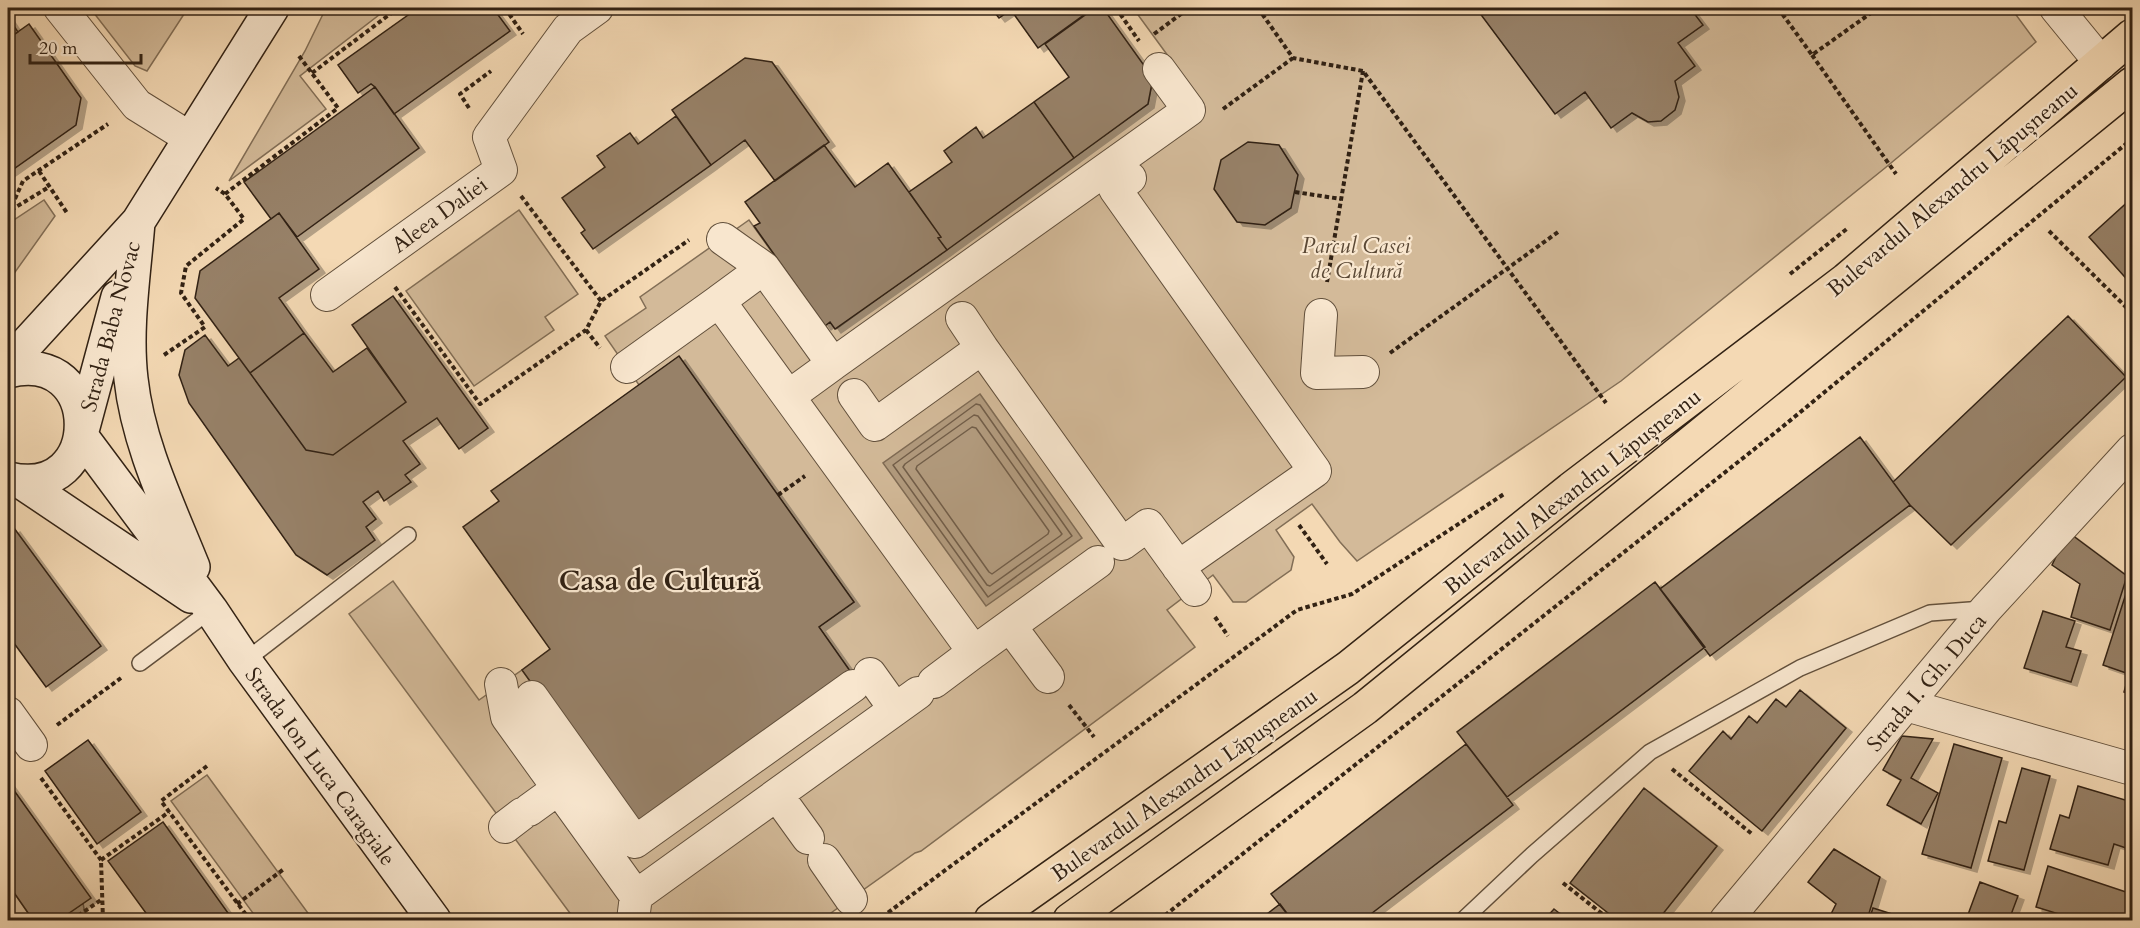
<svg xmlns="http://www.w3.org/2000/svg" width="2140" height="928" font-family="Cardo,serif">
  <defs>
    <filter id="shadow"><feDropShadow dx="6" dy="4" stdDeviation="0" flood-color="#0004"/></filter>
  </defs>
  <rect width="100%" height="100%" fill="#f4d9b4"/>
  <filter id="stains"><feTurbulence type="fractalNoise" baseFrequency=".00333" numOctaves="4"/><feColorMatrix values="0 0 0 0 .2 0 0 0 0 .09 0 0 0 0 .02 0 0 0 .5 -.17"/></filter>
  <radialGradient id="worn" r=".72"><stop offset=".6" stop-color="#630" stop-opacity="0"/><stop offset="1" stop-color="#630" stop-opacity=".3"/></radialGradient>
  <!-- green -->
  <path fill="#d3ba99" stroke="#826e56" stroke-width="1.5" d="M90 8H188L147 71 135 66Z
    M326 8H388L300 76 326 109 229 181 305 51Z
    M1133 8H2011L2036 42 1885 168 1621 381 1357 561 1340 542 1312 504 1276 530 1294 557 1291 570 1246 602H1233L1213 575 1167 610 1195 647 921 851 915 853 821 920H575L349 614 393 581 479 700 522 670 639 833 855 678 819 627 854 602 679 357 639 385 605 336 646 308 640 297 749 220 824 325 830 322 836 329 1148 104 1153 78 1171 60Z
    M44 200 55 216 8 282V224Z
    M519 210 578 294 545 317 554 330 474 386 406 291Z
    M207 775 313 920H258L171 801Z
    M8 884 33 920H8Z
    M83 903 86 920H59Z"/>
  <!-- water -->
  <path fill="#b29b7e" stroke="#7f6b54" stroke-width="1.5" d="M980 394 1082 538 986 606 883 463Z"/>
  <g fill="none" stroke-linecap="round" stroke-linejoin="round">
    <!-- shore -->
    <path stroke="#725e49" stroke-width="1.5" d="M976 404 980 405 1072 536 988 597 893 465Z
      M974 415 978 416 1062 534 1060 536 990 586 987 585 903 467 905 464Z
      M972 427 976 428 1049 531 1048 534 992 574 989 572 916 469 917 466Z"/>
  </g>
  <!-- building -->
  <path fill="#978167" stroke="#322214" stroke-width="1.5" filter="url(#shadow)" d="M418 8H493L510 31 394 114 375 87 371 84 358 93 338 65Z
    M991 8H1091L1092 9 1038 48 1011 10 999 18Z
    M1095 8H1103L1153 78 1148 104 1074 158 1034 102 1069 77 1045 44Z
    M1476 8H1690L1703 25 1678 43 1695 66 1675 81 1679 97 1675 110 1661 121 1648 122 1632 113 1611 128 1585 92 1555 114Z
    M8 17 18 32 9 38 8 37Z
    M29 24 81 98 76 125 8 173V39Z
    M745 58 772 62 829 142 775 181 745 140 711 165 672 110Z
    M375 87 419 148 297 237 279 213 271 219 244 182Z
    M1034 102 1074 158 947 250 938 238 941 237 909 192 952 162 944 151 976 127 983 138Z
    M676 116 711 165 593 249 581 233 585 230 562 198 605 167 597 156 630 133 638 144Z
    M1248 142 1279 145 1298 175 1291 208 1265 225 1237 222 1214 189 1221 160Z
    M824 145 855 187 888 163 941 237 938 238 947 250 835 329 830 322 825 326 754 226 760 223 745 202Z
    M2132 198V285L2089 237Z
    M279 213 319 269 279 298 304 333 250 373 195 298 200 271Z
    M393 296 488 428 459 449 437 418 403 441 420 464 405 475 411 482 384 501 378 491 363 502 376 519 366 527 375 540 327 575 296 555 189 403 179 375 185 350 205 335 228 366 239 358 306 450 333 455 406 402 352 325Z
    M2068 316 2126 377 1951 545 1910 505 1893 482Z
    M304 333 333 372 367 348 406 402 333 455 306 450 250 373Z
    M679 356 854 602 819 627 855 678 639 833 522 670 550 649 463 527 499 501 491 491Z
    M1860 437 1910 505 1710 656 1660 589Z
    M14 528 101 646 46 687 8 635V533Z
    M2068 532 2127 576 2110 630 2071 617 2080 584 2052 565Z
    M2131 578 2132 579V695L2124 692 2129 674 2103 665Z
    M1655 582 1705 647 1507 797 1457 732Z
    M2043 611 2075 621 2066 647 2081 651 2071 682 2024 668Z
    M1800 690 1846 728 1762 831 1689 771 1723 731 1731 739 1749 716 1757 723 1776 699 1786 707Z
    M1902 736 1933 739 1911 778 1938 793 1921 824 1887 805 1901 780 1883 770Z
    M88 740 141 812 97 844 45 771Z
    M1466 744 1513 805 1363 920H1292L1271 894Z
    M1954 744 2002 758 1971 868 1922 854Z
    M2022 768 2050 776 2024 870 1988 861 1999 821 2006 823Z
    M8 782 91 898 59 920H33L8 884Z
    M2078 786 2132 802V850L2114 844 2108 865 2050 849 2060 815 2069 818Z
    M1644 788 1717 846 1658 920H1617L1570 883Z
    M163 822 233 920H151L108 861Z
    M1834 849 1880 877 1867 920H1828L1836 904 1808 882Z
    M2048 866 2132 894 2125 920H2078L2036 907Z
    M1980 882 2018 896 2009 920H1966Z
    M1280 904 1292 920H1259Z
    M1873 908 1911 920H1869Z
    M1554 909 1568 920H1544Z"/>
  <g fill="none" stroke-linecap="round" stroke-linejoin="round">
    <defs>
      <path id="lane" d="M245 661 408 535
        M140 663 211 610
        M1463 920 1532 855 1650 752 1800 668 1930 613 1983 609"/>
      <path id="street" d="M60 8 137 105 190 138
        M2056 8 2101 63
        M1130 178 1115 189 1315 471 1178 567
        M723 239 764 268 833 364 1189 110 1159 69
        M327 295 501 170 489 137 568 29 597 8
        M719 301 764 268
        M1321 315 1317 373 1363 372
        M962 318 982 348
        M627 367 719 301 974 652 934 682
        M854 395 875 425 982 348 1122 544 1148 525 1195 590
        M789 396 833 364
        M1010 626 1048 677
        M974 652 1098 562
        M870 674 895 709
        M501 684 507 717 636 896 633 920
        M532 697 635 842 853 686
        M1906 705 2132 769
        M8 713 31 745
        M777 795 808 838
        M529 810 558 789
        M505 827 522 814
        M824 860 851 899
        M636 896 918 693
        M1726 920 1986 609 2132 450"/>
      <path id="secondary" d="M138 222C134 274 125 328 131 379 138 444 169 507 193 567
        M8 364 138 222 272 8
        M8 371C105 346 106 502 9 479
        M83 427 118 297
        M82 437 211 610 245 661 434 920
        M20 481 191 596"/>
      <path id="primary" d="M991 920 1348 668 1571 489 1846 280 2132 36
        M1070 920 1365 708 2132 84"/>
    </defs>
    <!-- lane casing -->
    <use href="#lane" stroke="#62503c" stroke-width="18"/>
    <!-- street casing -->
    <use href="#street" stroke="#62503c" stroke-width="34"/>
    <!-- secondary casing -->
    <use href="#secondary" stroke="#322214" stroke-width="36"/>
    <!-- primary casing -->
    <use href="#primary" stroke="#322214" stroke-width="36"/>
    <!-- path -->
    <path stroke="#322214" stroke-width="4" stroke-dasharray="4.5 3" stroke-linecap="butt" d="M505 8 523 34
      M1116 8 1139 41
      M1258 8 1293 58 1363 71 1606 403
      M1778 8 1812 55 1878 8
      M1154 34 1189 8
      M1812 55 1896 174
      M312 73 398 8
      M469 108 460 94 491 71
      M1223 109 1293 58
      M39 171 67 213
      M1295 192 1341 199
      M225 194 338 108 299 56
      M521 196 601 301
      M11 210 49 187
      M8 212 10 210 23 181 108 124
      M2049 231 2132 313
      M1790 274 1848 228
      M1327 282 1363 71
      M395 287 480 404 586 330 601 301 689 240
      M8 292 9 295
      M586 330 600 348
      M1390 353 1558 232
      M164 355 205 327 181 293 186 266 244 219 225 194 216 188
      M778 495 805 476
      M1299 525 1327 564
      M1215 617 1228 636
      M1069 705 1094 737
      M57 725 121 678
      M207 766 161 801 250 920
      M1672 769 1752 834
      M41 778 101 860
      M1563 883 1610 920
      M237 904 284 869
      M882 917 1297 610 1352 594 1504 494
      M72 920 101 900
      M103 920 101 860 169 812
      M1159 920 1781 428 2132 139"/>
    <!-- lane -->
    <use href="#lane" stroke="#f8e6ce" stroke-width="15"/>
    <!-- street -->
    <use href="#street" stroke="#f8e6ce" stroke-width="32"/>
    <!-- secondary -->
    <use href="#secondary" stroke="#f8e6ce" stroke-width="33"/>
    <!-- primary -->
    <use href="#primary" stroke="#f4d9b4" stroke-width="33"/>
  </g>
  <g text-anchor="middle" stroke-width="4.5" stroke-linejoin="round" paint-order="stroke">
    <!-- street labels -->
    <g font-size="22" fill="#322214" stroke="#f8e6ce">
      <text transform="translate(1952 189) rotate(-40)" y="8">Bulevardul Alexandru Lăpușneanu</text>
      <text transform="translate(439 214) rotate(-36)" y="8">Aleea Daliei</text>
      <text transform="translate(110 326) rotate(-75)" y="8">Strada Baba Novac</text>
      <text transform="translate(1572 491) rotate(-38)" y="8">Bulevardul Alexandru Lăpușneanu</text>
      <text transform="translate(1926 682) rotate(-50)" y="8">Strada I. Gh. Duca</text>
      <text transform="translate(321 766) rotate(54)" y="8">Strada Ion Luca Caragiale</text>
      <text transform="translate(1184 784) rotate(-35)" y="8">Bulevardul Alexandru Lăpușneanu</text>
    </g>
    <!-- park labels -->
    <g font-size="22" font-style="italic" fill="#5a4835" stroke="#f8e6ce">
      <text x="1356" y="253">Parcul Casei<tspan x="1356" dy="25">de Cultură</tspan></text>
    </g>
    <!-- district labels -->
    <g font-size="28" font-weight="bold" fill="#322214" stroke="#f8e6ce">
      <text x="660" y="590">Casa de Cultură</text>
    </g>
  </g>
  <!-- margin -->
  <rect width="2140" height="928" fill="none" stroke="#f4d9b4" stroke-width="30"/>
  <rect x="9" y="9" width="2122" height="910" fill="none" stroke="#322214" stroke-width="3"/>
  <rect x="15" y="15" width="2110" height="898" fill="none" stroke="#322214" stroke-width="1.5"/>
  <!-- scale -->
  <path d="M30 54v9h111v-9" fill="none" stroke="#322214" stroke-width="3"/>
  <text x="39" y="54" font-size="18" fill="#322214" stroke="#f8e6ce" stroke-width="4.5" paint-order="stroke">20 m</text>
  <rect width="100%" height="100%" filter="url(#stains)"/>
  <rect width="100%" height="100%" fill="url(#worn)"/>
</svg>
